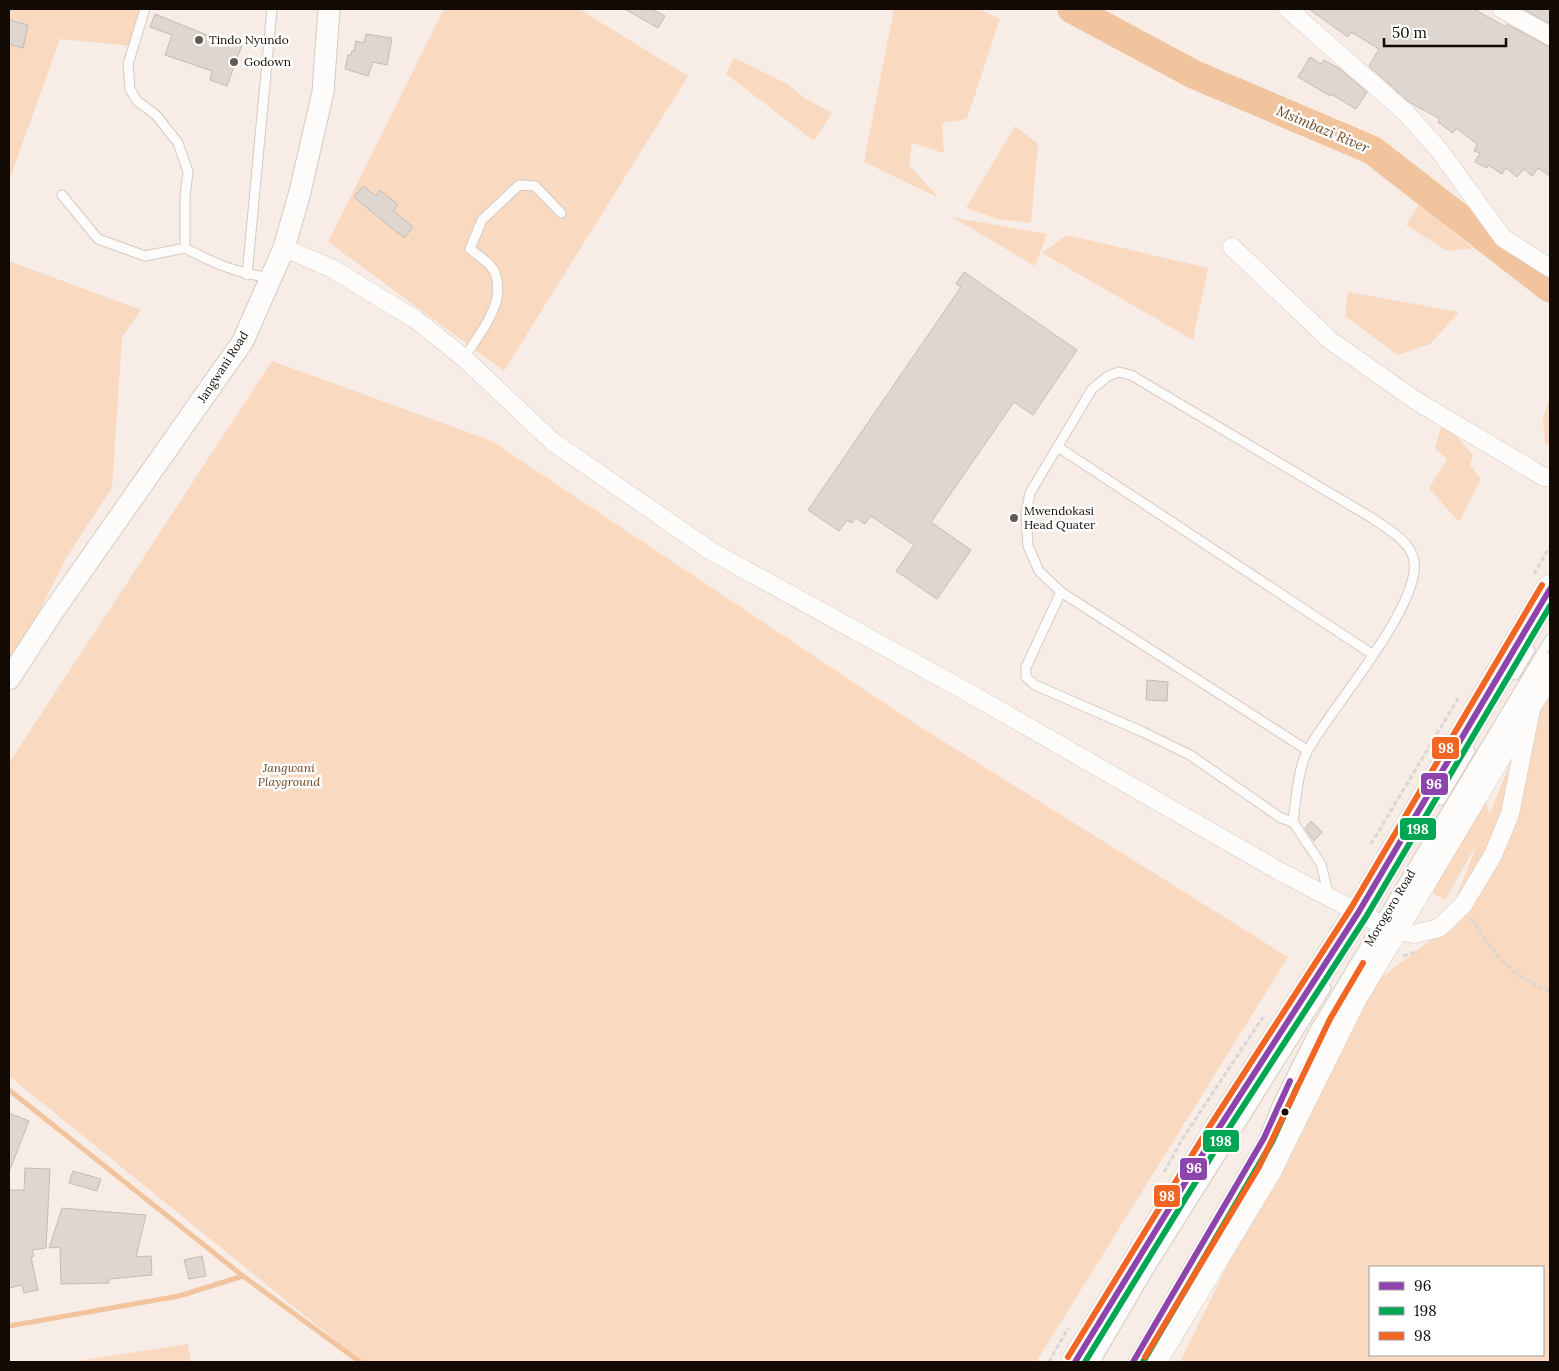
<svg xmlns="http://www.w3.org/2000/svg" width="1559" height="1371" font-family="Lora,serif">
  <rect width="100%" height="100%" fill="#f7ede6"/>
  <!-- green -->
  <path fill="#f9d9c0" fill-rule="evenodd" d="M9 9H141L133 46 60 39 9 181Z
    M444 9H579L688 76 504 371 328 242Z
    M894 9H979L1000 19 967 119 942 123 944 153 912 143 909 165 939 198 864 162Z
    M734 58 786 83 806 99 832 113 814 141 726 74Z
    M1015 126 1038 144 1031 223 998 219 966 208Z
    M1419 204 1473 248 1447 251 1406 225Z
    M952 217 1047 234 1035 266Z
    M1067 235 1208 268 1193 340 1042 253Z
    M9 261 141 310 122 337 112 488 66 558 9 672Z
    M1348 292 1459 312 1430 344 1398 355 1345 316Z
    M272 361 492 441 922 728 1288 957 1036 1362H362L9 1076V763Z
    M1550 395V446L1545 443 1543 418Z
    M1443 420 1473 455 1470 465 1481 479 1459 522 1429 488 1447 459 1435 448Z
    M1550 668V1362H1180L1278 1163 1352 999 1443 931 1477 844 1445 900 1424 888 1482 796 1490 813 1544 678ZM1370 1267H1543V1355H1370Z
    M188 1344 191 1362H70Z"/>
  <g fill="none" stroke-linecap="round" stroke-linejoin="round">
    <!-- stream -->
    <path stroke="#f2c49e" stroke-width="5" d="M9 1090 243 1276 360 1362
      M9 1326 179 1296 243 1276"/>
    <!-- river -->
    <path stroke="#f2c49e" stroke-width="29" d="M1072 9 1193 74 1372 150 1550 288"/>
  </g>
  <!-- building -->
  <path fill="#dfd6cf" stroke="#c5bbb4" d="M625 9H652L665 16 658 28Z
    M1309 9H1474L1506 27 1507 24 1550 47V176L1538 168 1532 176 1524 169 1517 177 1506 168 1502 174 1488 165 1487 168 1475 162 1480 153 1474 151 1477 144 1456 128 1453 133 1438 122 1440 119 1409 102 1369 66 1379 49 1351 32 1348 37Z
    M1523 9H1550V24Z
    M155 14 224 42 225 38 242 45 227 86 210 80 212 71 165 55 172 35 150 27Z
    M9 20 28 25 23 48 9 44Z
    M366 34 392 38 387 65 373 62 368 76 345 69 348 55H351L352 51H354L356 41 364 43Z
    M1310 57 1321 64 1324 60 1340 69 1367 92 1356 109 1331 94 1330 96 1298 77Z
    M363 186 376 196 380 190 398 205 393 211 413 227 404 238 354 197Z
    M964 272 1077 350 1033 415 1014 402 931 522 971 550 937 599 896 571 914 545 871 516 865 524 856 518 852 523 847 520 839 531 808 510 961 287 956 284Z
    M1147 680 1168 682 1167 701 1146 700Z
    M1311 821 1322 832 1314 841 1305 828Z
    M9 1113 29 1121 9 1172Z
    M25 1168 50 1169 46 1248 32 1250 34 1256 31 1257 38 1290 24 1293 22 1285 9 1288V1190H24Z
    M73 1171 101 1179 97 1191 69 1183Z
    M62 1208 146 1215 136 1257 151 1256 152 1275 109 1279V1283L61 1284 60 1247 49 1248Z
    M202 1256 206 1276 189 1279 184 1260Z"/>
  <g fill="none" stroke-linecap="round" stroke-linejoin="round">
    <defs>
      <path id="service" d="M145 9 128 64 130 89 137 101 156 115 178 143 188 172 185 196V248C215 264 237 273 271 278
        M62 195 98 239 145 256 185 248
        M247 275 272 9
        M464 358C479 334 507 303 495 273 492 264 478 255 470 249L482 220 519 185 535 186 561 213
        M1058 447 1372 654
        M1061 592 1026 667V677L1035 685 1143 732 1190 755 1281 818 1293 822 1321 864 1329 896
        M1515 675 1530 650
        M1441 800 1470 751
        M1293 822C1296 801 1298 766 1309 748 1333 706 1421 605 1414 561 1411 541 1387 529 1372 518L1131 375 1119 372 1108 376 1092 389 1030 493 1026 513 1028 546 1039 571 1061 592 1307 750
        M1095 1362 1149 1270 1326 988
        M1133 1362 1264 1138 1278 1103 1314 1031 1550 639"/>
      <path id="minor" d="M1288 9 1407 114 1439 150 1503 238 1550 268
        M1502 9 1550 36
        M1232 247 1331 341 1418 402 1544 477H1550
        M284 248 331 268 415 319 464 358 553 442 711 551 969 693 1279 871 1392 930 1414 934 1439 928 1463 905 1493 855 1510 814 1530 714"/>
      <path id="tertiary" d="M9 679 52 613 243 341 284 248 300 192 323 92 329 9"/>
      <path id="trunk" d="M1075 1362 1215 1134 1358 913 1550 589
        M1152 1362 1267 1171 1352 999 1550 667"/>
    </defs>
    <!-- service casing -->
    <use href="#service" stroke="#d4cac2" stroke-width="11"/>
    <!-- minor casing -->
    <use href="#minor" stroke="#d4cac2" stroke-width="19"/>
    <!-- tertiary casing -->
    <use href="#tertiary" stroke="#d4cac2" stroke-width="23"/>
    <!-- trunk casing -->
    <use href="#trunk" stroke="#d4cac2" stroke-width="29"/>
    <!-- path -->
    <path stroke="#d9d6d4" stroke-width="3" stroke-dasharray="5 2.5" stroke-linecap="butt" d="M1534 574 1550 546
      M1371 844 1459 697
      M1471 918C1496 955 1507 975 1550 991
      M1403 956 1419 951
      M1164 1172 1183 1138 1263 1017
      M1049 1362 1068 1328"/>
    <!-- service -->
    <use href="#service" stroke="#fefcfb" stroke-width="9"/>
    <!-- minor -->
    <use href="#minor" stroke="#fefcfb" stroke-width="18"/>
    <!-- tertiary -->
    <use href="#tertiary" stroke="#fefcfb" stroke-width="21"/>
    <!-- trunk -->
    <use href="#trunk" stroke="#fefcfb" stroke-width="28"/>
    <defs>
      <path id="bus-1" d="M1075 1362 1215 1134 1358 913 1550 589
        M1133 1362 1264 1138 1290 1081"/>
      <path id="bus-2" d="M1085 1362 1222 1139 1366 917 1550 606
        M1143 1362 1272 1142 1298 1085"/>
      <path id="bus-3" d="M1068 1357 1208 1129 1351 908 1542 585
        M1145 1357 1259 1167 1330 1019 1363 963"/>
    </defs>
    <!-- bus-1 casing -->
    <use href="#bus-1" stroke="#fff" stroke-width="10"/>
    <!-- bus-2 casing -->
    <use href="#bus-2" stroke="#fff" stroke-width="10"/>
    <!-- bus-3 casing -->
    <use href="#bus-3" stroke="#fff" stroke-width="10"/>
    <!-- bus-1 -->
    <use href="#bus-1" stroke="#8e44ad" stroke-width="6"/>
    <!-- bus-2 -->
    <use href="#bus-2" stroke="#00a651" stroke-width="6"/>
    <!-- bus-3 -->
    <use href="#bus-3" stroke="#f26522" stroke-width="6"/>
  </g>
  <!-- markers -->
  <g fill="#635953" stroke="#fff" stroke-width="2">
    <circle cx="199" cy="40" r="5"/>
    <circle cx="234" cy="62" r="5"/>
    <circle cx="1014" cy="518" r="5"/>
  </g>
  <circle fill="#130a04" stroke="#fff" stroke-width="2" cx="1285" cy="1112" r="4.5"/>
  <g text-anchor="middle" stroke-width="5" stroke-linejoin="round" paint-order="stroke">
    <!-- poi labels -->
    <g font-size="12" fill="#130a04" stroke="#fff" text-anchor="start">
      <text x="209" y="44">Tindo Nyundo</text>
      <text x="244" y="66">Godown</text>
      <text x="1024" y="515">Mwendokasi<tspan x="1024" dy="14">Head Quater</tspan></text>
    </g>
    <!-- street labels -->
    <g font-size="12" fill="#130a04" stroke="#fff">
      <text transform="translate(223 367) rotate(-57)" y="4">Jangwani Road</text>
      <text transform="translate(1390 908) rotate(-59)" y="4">Morogoro Road</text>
    </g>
    <!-- park labels -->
    <g font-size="12" font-style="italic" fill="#6d431f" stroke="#fff">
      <text x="289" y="772">Jangwani<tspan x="289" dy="14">Playground</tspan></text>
    </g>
    <!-- water labels -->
    <g font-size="14" font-style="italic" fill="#6e441f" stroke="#fff">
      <text transform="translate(1323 129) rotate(23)" y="5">Msimbazi River</text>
    </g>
  </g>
  <g stroke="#fff" stroke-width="2">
    <rect x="1431" y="736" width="29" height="24" rx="5" fill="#f26522"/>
    <rect x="1420" y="772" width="29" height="24" rx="5" fill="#8e44ad"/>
    <rect x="1399" y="817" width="38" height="24" rx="5" fill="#00a651"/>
    <rect x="1202" y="1129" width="38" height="24" rx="5" fill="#00a651"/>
    <rect x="1179" y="1157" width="29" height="24" rx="5" fill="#8e44ad"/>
    <rect x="1153" y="1184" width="28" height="24" rx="5" fill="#f26522"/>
  </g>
  <g font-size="14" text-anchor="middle" font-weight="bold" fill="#fff">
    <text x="1446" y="753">98</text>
    <text x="1434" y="789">96</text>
    <text x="1418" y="834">198</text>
    <text x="1221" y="1146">198</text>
    <text x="1194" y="1173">96</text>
    <text x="1167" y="1201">98</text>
  </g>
  <!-- border -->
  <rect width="1559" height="1371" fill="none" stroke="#130a04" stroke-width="20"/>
  <!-- legend -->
  <rect x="1369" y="1266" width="175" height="90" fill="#ffffff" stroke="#a19d9b"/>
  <rect x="1379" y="1282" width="25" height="8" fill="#8e44ad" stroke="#a19d9b"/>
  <text x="1414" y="1291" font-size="15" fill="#130a04">96</text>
  <rect x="1379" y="1307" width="25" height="8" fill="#00a651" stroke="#a19d9b"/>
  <text x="1414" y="1316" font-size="15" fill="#130a04">198</text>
  <rect x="1379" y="1332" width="25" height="8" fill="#f26522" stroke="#a19d9b"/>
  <text x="1414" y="1341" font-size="15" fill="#130a04">98</text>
  <!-- scale -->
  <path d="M1384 38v8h122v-8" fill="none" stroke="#130a04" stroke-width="2.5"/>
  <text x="1392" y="38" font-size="15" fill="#130a04" stroke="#ffffff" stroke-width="4" paint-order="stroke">50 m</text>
</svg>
